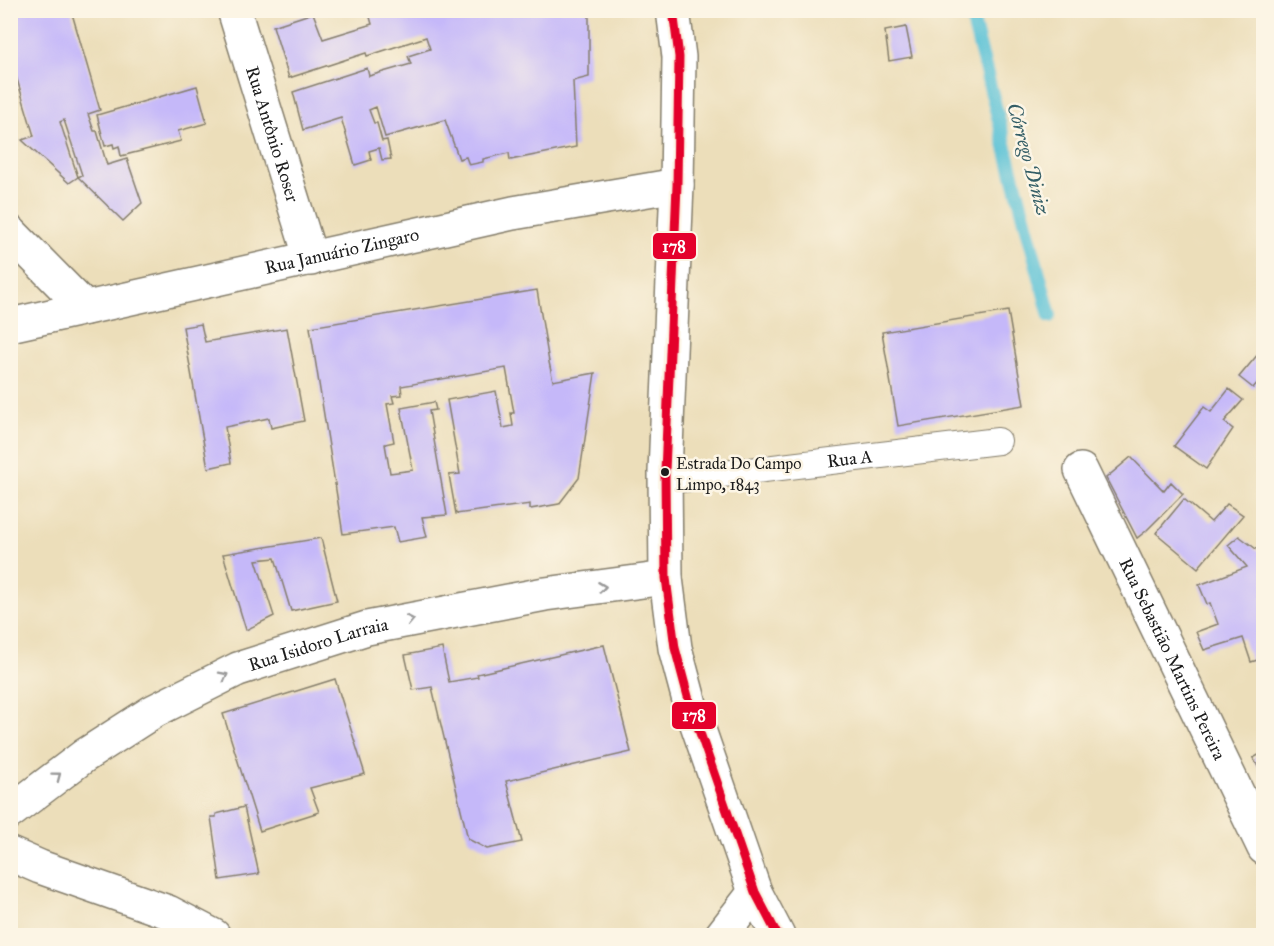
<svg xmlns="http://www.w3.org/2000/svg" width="1274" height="946" font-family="'IM FELL Great Primer',serif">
  <rect width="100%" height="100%" fill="#fcf5e5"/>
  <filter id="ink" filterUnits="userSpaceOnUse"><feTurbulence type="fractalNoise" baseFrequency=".0167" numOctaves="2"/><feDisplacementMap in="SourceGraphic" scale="12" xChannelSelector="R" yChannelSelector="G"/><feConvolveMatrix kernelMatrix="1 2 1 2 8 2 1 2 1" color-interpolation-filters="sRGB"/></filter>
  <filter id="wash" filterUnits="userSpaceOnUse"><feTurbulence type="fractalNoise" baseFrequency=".008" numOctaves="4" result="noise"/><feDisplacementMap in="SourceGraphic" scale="24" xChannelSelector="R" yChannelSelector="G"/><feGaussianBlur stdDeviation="1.35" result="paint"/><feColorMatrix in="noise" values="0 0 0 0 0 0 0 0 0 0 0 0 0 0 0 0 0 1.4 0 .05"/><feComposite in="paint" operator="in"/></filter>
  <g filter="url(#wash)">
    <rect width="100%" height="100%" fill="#ecdeba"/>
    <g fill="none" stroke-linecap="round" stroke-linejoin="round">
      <!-- stream -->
      <path stroke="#59c1d6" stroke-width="14" d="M970 10 1050 316"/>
    </g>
    <g id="blocks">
      <!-- building -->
      <path fill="#c5b8f9" d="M10 10H71L100 110 88 114 94 131H97L107 165 127 159 142 203 123 221 78 177 82 175 64 120 60 122 78 177 69 183 22 140 34 136 16 76 10 78Z
        M368 10H589V77L573 81 576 147 510 160 509 153 483 159V162L469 165 466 157 459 159 445 120 385 137 376 107 369 110 374 123H377L382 141 387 140 391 159 382 160 379 148 369 151 371 160 355 165 341 118 303 130 293 92 367 68 369 76 411 64 408 56 430 49 426 37 367 56 366 53 289 78 273 26 313 13 323 39 372 24Z
        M906 27 912 57 889 61 885 31Z
        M197 86 207 123 178 131 181 141 121 156 119 146 114 148 113 144 105 146 97 115Z
        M537 290 549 362 553 381 595 373 579 478 559 504 530 509V504L456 514 449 475 460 474 447 400 496 391 503 428 513 426 511 413H514L506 368 401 386 402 395 392 396 394 403 387 404 394 442 385 444 390 473 413 470 401 408 434 402 436 410 429 411 447 515 422 517 427 537 398 542 394 527 343 534 310 327Z
        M1008 311 1024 405 898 426 882 332Z
        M201 324 205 342 287 328 304 421 271 428 269 418 225 427 231 463 208 468 183 327Z
        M1264 347V375L1253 388 1239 377Z
        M1229 389 1243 400 1224 422 1233 429 1206 469 1174 446 1204 407 1211 412Z
        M1131 457 1164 491 1171 482 1183 494 1146 531 1137 538 1106 478Z
        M1184 499 1211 522 1227 504 1243 515 1198 568 1156 533Z
        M1239 536 1264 555V597L1261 598 1264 603V658L1251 662 1243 638 1204 650 1196 632 1218 624 1210 603 1207 604 1199 585 1247 567 1228 545Z
        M321 538 337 601 291 611 275 558 256 560 274 616 246 630 223 554Z
        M604 645 631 752 506 781 522 842 487 849 468 839 432 687 413 690 405 655 442 648 449 682 478 677 477 674Z
        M335 679 365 774 310 788 319 812 260 831 223 714Z
        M1264 752V777L1253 758Z
        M244 807 259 874 220 880 211 817H216V814Z"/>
    </g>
  </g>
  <g filter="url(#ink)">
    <use href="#blocks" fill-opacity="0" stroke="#847d6b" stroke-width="1.5"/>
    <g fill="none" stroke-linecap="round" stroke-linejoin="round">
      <defs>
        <g id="lane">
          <path id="s1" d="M665 481 998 441"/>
        </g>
        <g id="street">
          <path id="s2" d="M234 10 311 259"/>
          <path d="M10 232 85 308"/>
          <path id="s3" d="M1081 470 1264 848"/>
          <path id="s4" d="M10 812 84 756 154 711 238 669 367 628 545 594 666 578"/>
          <path d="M10 854 40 867 168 912 214 936"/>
        </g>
        <g id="secondary">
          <path id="s5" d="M10 325 513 213 677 185"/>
          <path d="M721 936 755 892"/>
        </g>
        <path id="primary" d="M673 10 679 57 677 185 665 472 666 578 675 648 690 704 755 892 778 936"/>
      </defs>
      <!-- lane casing -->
      <use href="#lane" stroke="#847d6b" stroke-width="28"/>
      <!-- street casing -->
      <use href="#street" stroke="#847d6b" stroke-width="36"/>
      <!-- secondary casing -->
      <use href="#secondary" stroke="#847d6b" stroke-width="36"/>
      <!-- primary casing -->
      <use href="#primary" stroke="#847d6b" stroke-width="36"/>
      <!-- lane -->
      <use href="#lane" stroke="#fff" stroke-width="26"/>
      <!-- street -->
      <use href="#street" stroke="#fff" stroke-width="33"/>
      <!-- secondary -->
      <use href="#secondary" stroke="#fff" stroke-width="33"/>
      <!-- primary -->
      <use href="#primary" stroke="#fff" stroke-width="33"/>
      <defs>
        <path id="bus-1" d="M673 10 679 57 677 185 665 472 666 578 675 648 690 704 755 892 778 936"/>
      </defs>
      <!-- bus-1 casing -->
      <use href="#bus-1" stroke="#fcf5e5" stroke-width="14"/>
      <!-- bus-1 -->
      <use href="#bus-1" stroke="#e4002b" stroke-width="9"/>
    </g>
    <!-- one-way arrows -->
    <defs><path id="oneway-chevron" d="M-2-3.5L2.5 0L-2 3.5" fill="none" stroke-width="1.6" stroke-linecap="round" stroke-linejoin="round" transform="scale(1.5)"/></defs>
    <g stroke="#999">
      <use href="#oneway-chevron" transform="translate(602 587) rotate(-7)"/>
      <use href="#oneway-chevron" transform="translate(410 620) rotate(-11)"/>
      <use href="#oneway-chevron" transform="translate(224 676) rotate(-27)"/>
      <use href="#oneway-chevron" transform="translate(57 776) rotate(-37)"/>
    </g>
  </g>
  <!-- markers -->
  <circle fill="#1c1c1c" stroke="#fcf5e5" stroke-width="2" cx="665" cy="472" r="5"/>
  <g text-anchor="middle" stroke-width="5" stroke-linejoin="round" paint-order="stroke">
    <!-- bus labels -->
    <g font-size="16" fill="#1c1c1c" stroke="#fcf5e5" text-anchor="start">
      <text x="676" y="469">Estrada Do Campo<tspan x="676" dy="21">Limpo, 1843</tspan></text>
    </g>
    <!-- street labels -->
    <g font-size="18" fill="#1c1c1c" stroke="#fcf5e5">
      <text dy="6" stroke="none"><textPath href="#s2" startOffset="130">Rua Antônio Roser</textPath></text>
      <text dy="6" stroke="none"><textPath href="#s5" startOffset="340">Rua Januário Zingaro</textPath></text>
      <text dy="6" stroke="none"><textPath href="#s1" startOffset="186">Rua A</textPath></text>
      <text dy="6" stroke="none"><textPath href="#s4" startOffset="354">Rua Isidoro Larraia</textPath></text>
      <text dy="6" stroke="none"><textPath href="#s3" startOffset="210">Rua Sebastião Martins Pereira</textPath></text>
    </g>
    <!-- water labels -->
    <g font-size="20" font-style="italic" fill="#345e66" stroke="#fcf5e5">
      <text transform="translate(1029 159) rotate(75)" y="7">Córrego Diniz</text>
    </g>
  </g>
  <g stroke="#fcf5e5" stroke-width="2">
    <rect x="652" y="232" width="45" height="28" rx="6" fill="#e4002b"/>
    <rect x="671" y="701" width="46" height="29" rx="6" fill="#e4002b"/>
  </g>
  <g font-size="16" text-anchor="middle" font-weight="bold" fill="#fff">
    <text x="674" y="252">178</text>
    <text x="694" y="721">178</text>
  </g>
  <!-- margin -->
  <rect width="1274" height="946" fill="none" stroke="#fcf5e5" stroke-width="36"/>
</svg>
